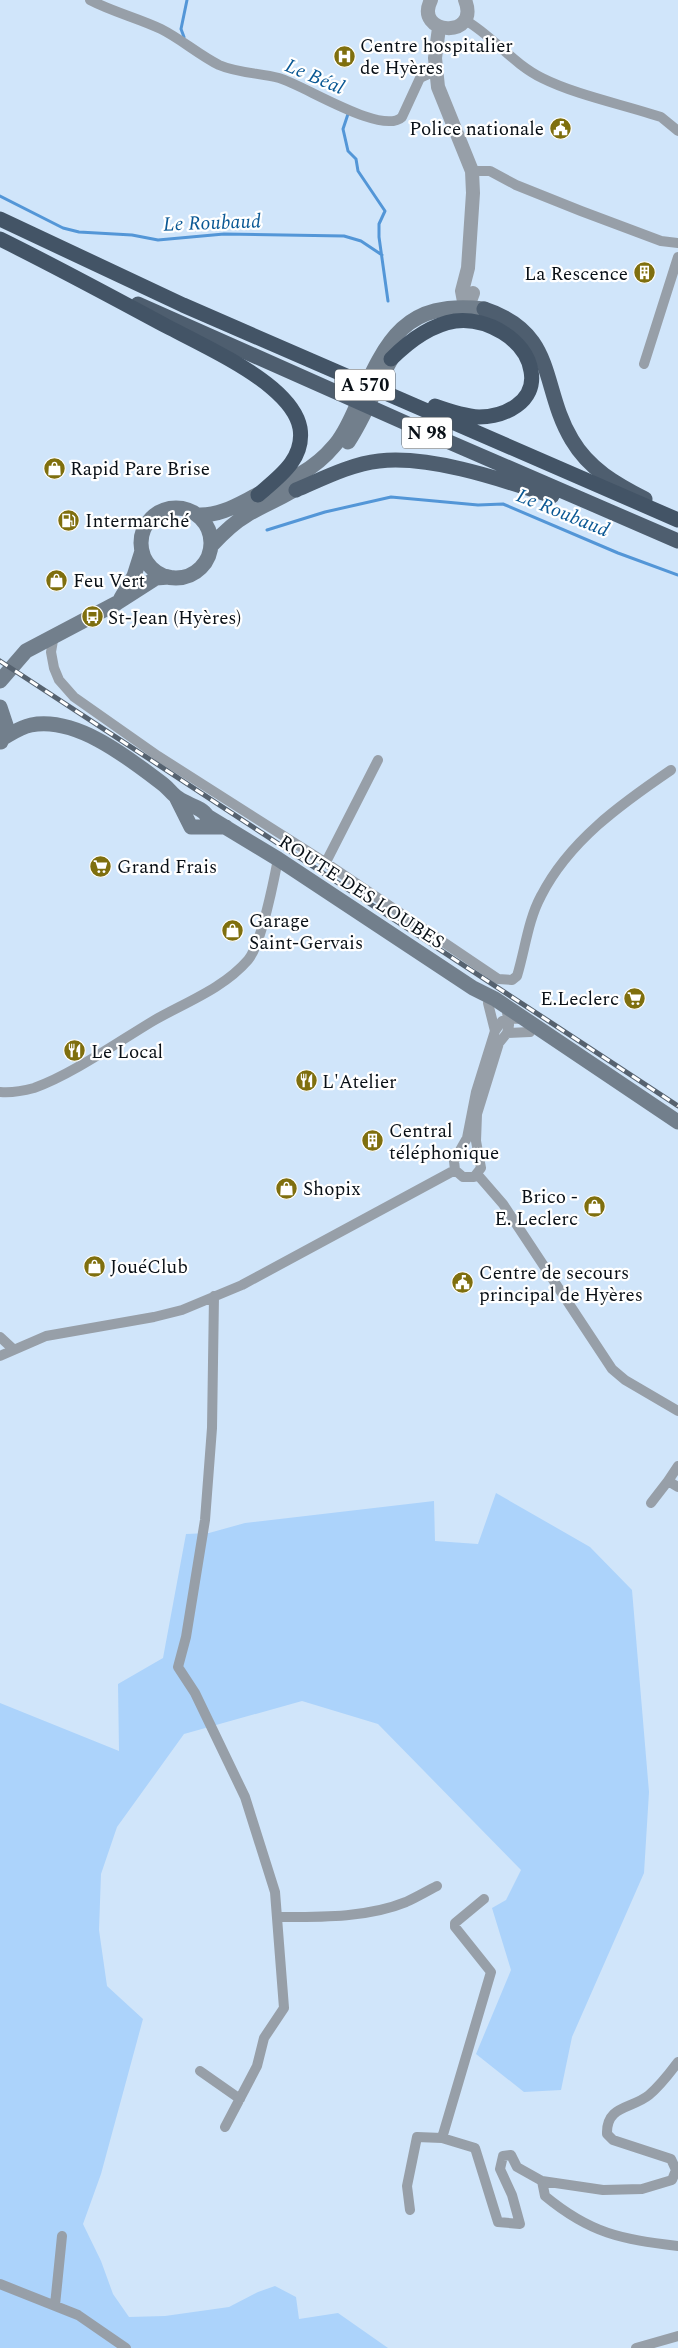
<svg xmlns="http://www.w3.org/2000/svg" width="678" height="2348" font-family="Spectral,serif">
  <rect width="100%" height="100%" fill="#d0e5fa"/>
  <!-- green -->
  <path fill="#acd3fb" d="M496 1493 590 1547 632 1590 649 1792 644 1873 572 2037 561 2090 524 2092 476 2054 511 1970 492 1908 506 1900 521 1870 378 1724 302 1701 184 1734 117 1827 101 1874 99 1930 107 1986 143 2019 101 2174 83 2224 101 2261 113 2294 129 2317 165 2316 229 2307 258 2292 275 2286 296 2297 299 2319 338 2313 388 2348H0V1703L119 1751 118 1684 163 1658 186 1534 209 1533 245 1523 434 1501 435 1541 478 1544Z"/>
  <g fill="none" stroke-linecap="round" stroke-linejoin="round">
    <!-- stream -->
    <path stroke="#5396d7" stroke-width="3" d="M184 37 181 29 187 0
      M349 111 343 129 348 151 356 159 358 171 385 211 379 224V237L388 301
      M0 196 63 228 79 232 132 235 158 240 224 234 344 236 361 241 382 255
      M267 530 325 512 391 497 478 505 503 504 618 553 678 575"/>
    <!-- minor -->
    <path stroke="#979fa8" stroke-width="10" d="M90 0C113 12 138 18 161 29 181 39 199 55 219 65 237 73 260 73 279 78 304 85 382 136 402 117L420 78 435 71
      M465 20C493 36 513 64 542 78 574 94 616 103 651 114L661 117 678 131
      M472 171H490L516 185 581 211 661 241 678 243
      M644 364 678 257
      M54 635 51 652 54 668 59 680 74 697 158 756 323 861 498 979 512 980 517 976C525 950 528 920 541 896 569 841 621 804 671 770
      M326 862 378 760
      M488 1003 495 1031
      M506 1006 509 1025 507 1033 499 1043 477 1114 476 1141 481 1168 474 1177H463L455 1170 454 1161 467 1138 476 1092 495 1031 502 1021 509 1018 523 1019
      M507 1033 530 1032
      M0 1092C11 1093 23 1091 34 1088 71 1075 118 1042 153 1021 184 1003 223 989 248 960 261 945 274 880 278 859
      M477 1174 503 1204 612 1369 625 1380 678 1411
      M214 1296 212 1428 205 1520 186 1637 178 1667 195 1693 245 1797 275 1892 284 2008 264 2038 257 2066 225 2127
      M0 1337 13 1349
      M0 1356 46 1336 154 1317 182 1310 242 1285 455 1170
      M678 1466 668 1481 678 1487
      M651 1503 668 1481
      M277 1917C320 1917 367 1918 406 1902 417 1897 427 1891 437 1886
      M678 2062C669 2074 661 2085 649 2095 632 2109 606 2105 607 2134L613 2140 671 2159 676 2170 672 2180 642 2189 603 2190 542 2181 545 2196C591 2234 621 2239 678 2246
      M200 2071 240 2099
      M442 2138 491 1972 455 1927V1923L484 1899
      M410 2210 407 2186 417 2137 442 2138 475 2148 498 2222 520 2224 512 2195 500 2169 503 2156 511 2155 517 2167 542 2181
      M0 2284 78 2315 126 2348
      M55 2305 62 2236
      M636 2348 678 2336"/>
    <!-- tertiary -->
    <path stroke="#979fa8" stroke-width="14" d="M431 0C413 35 481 40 465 0
      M439 28 435 58 438 87 472 171 473 193 468 268 462 291 465 307 470 301 473 293"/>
    <!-- secondary -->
    <path stroke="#727f8c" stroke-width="15" d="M348 442C368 412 378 378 398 348
      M141 543a35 35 0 1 1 70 0a35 35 0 1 1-70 0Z
      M198 515C222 516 240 503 261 493 289 481 314 470 334 446 345 434 351 418 358 403 387 339 405 300 484 309
      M211 546C222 534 233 523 247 515 266 503 288 496 306 482
      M121 598 134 576 142 551
      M0 681 26 651 117 603 156 578 169 577
      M0 707 6 725 1 742
      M3 738C12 733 21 727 31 725 77 716 130 759 164 785 169 789 173 795 178 798 187 805 202 807 207 816L278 859 473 988 495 999 678 1122
      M177 799 191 827H226"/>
    <!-- trunk -->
    <path stroke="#4e5e6f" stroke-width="15" d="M138 304 426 432 678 541
      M484 309C558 333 540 387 572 440 589 469 616 484 645 499
      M296 490C322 479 351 464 379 461 431 455 503 480 552 496"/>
    <!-- motorway -->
    <path stroke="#435466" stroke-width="15" d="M0 219 183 305 678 520
      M0 239C57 267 112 297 168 327 201 344 245 365 272 388 285 399 297 412 300 428 305 459 279 477 258 495
      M391 359C408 342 430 325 455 321 486 317 526 339 531 371 537 402 504 417 479 417 464 416 449 411 435 406"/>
    <defs>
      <path id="rail" d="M0 661 678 1106"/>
    </defs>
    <!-- rail casing -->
    <use href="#rail" stroke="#56626f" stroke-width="5"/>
    <!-- rail -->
    <use href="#rail" stroke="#fff" stroke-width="3" stroke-dasharray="9" stroke-linecap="butt"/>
  </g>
  <!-- icons -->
  <defs>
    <symbol id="hospital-disc" viewBox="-11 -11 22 22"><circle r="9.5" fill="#7f6f0e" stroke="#fff"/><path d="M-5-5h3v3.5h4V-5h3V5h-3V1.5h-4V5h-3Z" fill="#fff"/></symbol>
    <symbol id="civic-disc" viewBox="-11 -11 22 22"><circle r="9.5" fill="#7f6f0e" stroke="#fff"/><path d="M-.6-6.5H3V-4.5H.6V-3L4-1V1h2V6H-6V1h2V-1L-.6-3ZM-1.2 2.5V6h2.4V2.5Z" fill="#fff"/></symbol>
    <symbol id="building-disc" viewBox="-11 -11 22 22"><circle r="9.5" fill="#7f6f0e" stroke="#fff"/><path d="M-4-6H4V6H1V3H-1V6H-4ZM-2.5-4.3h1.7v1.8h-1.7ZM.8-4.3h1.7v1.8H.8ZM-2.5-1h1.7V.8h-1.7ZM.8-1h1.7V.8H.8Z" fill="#fff"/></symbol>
    <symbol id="shop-disc" viewBox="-11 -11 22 22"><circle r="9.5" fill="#7f6f0e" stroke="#fff"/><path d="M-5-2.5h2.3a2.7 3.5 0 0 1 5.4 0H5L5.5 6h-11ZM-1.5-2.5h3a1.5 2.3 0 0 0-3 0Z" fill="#fff"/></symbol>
    <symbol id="fuel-disc" viewBox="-11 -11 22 22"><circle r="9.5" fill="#7f6f0e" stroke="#fff"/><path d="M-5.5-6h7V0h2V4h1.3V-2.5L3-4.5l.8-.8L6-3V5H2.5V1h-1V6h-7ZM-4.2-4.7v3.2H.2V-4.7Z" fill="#fff"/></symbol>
    <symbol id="bus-disc" viewBox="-11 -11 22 22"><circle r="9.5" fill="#7f6f0e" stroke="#fff"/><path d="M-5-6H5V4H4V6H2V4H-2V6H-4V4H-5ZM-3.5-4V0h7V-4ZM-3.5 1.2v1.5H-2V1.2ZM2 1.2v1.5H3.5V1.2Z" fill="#fff"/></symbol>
    <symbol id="supermarket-disc" viewBox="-11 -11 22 22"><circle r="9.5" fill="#7f6f0e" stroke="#fff"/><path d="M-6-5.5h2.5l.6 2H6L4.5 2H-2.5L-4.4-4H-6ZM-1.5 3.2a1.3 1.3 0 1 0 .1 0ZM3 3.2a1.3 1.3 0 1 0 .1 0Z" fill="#fff"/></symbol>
    <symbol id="restaurant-disc" viewBox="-11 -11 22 22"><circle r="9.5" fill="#7f6f0e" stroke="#fff"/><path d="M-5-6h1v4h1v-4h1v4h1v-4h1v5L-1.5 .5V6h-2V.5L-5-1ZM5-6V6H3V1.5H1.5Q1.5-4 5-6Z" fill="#fff"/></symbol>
  </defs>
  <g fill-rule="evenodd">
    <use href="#hospital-disc" x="332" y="44" width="25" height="25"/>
    <use href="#civic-disc" x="548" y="116" width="25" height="25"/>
    <use href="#building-disc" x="632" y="260" width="25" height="25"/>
    <use href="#shop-disc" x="42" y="456" width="25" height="25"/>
    <use href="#fuel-disc" x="56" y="508" width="25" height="25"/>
    <use href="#shop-disc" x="44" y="568" width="25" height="25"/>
    <use href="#bus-disc" x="80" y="604" width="25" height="25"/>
    <use href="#supermarket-disc" x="88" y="854" width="25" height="25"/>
    <use href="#shop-disc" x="220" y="918" width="25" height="25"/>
    <use href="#supermarket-disc" x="622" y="986" width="25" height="25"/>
    <use href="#restaurant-disc" x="62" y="1038" width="25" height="25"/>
    <use href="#restaurant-disc" x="294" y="1068" width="25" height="25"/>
    <use href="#building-disc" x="360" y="1128" width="25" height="25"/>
    <use href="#shop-disc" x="274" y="1176" width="25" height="25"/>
    <use href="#shop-disc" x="582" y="1194" width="25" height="25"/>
    <use href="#shop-disc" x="82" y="1254" width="25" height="25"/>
    <use href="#civic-disc" x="450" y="1270" width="25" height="25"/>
  </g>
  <g text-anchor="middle" stroke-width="4.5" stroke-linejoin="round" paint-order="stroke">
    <!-- shield labels -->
    <g fill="#fff" stroke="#53585d" stroke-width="1">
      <rect x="335" y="369.5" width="60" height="31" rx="4"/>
      <rect x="402" y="417.5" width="50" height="31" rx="4"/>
    </g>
    <g font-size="18" font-weight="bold" fill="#091017">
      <text x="365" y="391">A 570</text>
      <text x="427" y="439">N 98</text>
    </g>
    <!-- poi labels -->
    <g font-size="19" fill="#091017" stroke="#fff" text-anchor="start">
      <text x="360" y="52">Centre hospitalier<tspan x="360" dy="22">de Hyères</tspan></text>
      <text x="544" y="135" text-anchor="end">Police nationale</text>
      <text x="628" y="280" text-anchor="end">La Rescence</text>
      <text x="70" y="475">Rapid Pare Brise</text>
      <text x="85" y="527">Intermarché</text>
      <text x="73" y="587">Feu Vert</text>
      <text x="108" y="624">St-Jean (Hyères)</text>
      <text x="117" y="873">Grand Frais</text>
      <text x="249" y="927">Garage<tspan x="249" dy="22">Saint-Gervais</tspan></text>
      <text x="619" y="1005" text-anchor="end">E.Leclerc</text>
      <text x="91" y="1058">Le Local</text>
      <text x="322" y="1088">L'Atelier</text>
      <text x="389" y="1137">Central<tspan x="389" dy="22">téléphonique</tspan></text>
      <text x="303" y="1195">Shopix</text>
      <text x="578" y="1203" text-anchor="end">Brico -<tspan x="578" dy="22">E. Leclerc</tspan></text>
      <text x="110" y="1273">JouéClub</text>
      <text x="479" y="1279">Centre de secours<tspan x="479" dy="22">principal de Hyères</tspan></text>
    </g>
    <!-- street labels -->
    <g font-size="19" fill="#091017" stroke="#fff">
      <text transform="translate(362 891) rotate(33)" y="7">ROUTE DES LOUBES</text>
    </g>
    <!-- water labels -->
    <g font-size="20" font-style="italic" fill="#0a5894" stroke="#fff">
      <text transform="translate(315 76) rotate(23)" y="7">Le Béal</text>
      <text transform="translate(212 222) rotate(-2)" y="7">Le Roubaud</text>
      <text transform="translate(563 512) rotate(22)" y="7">Le Roubaud</text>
    </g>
  </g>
</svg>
